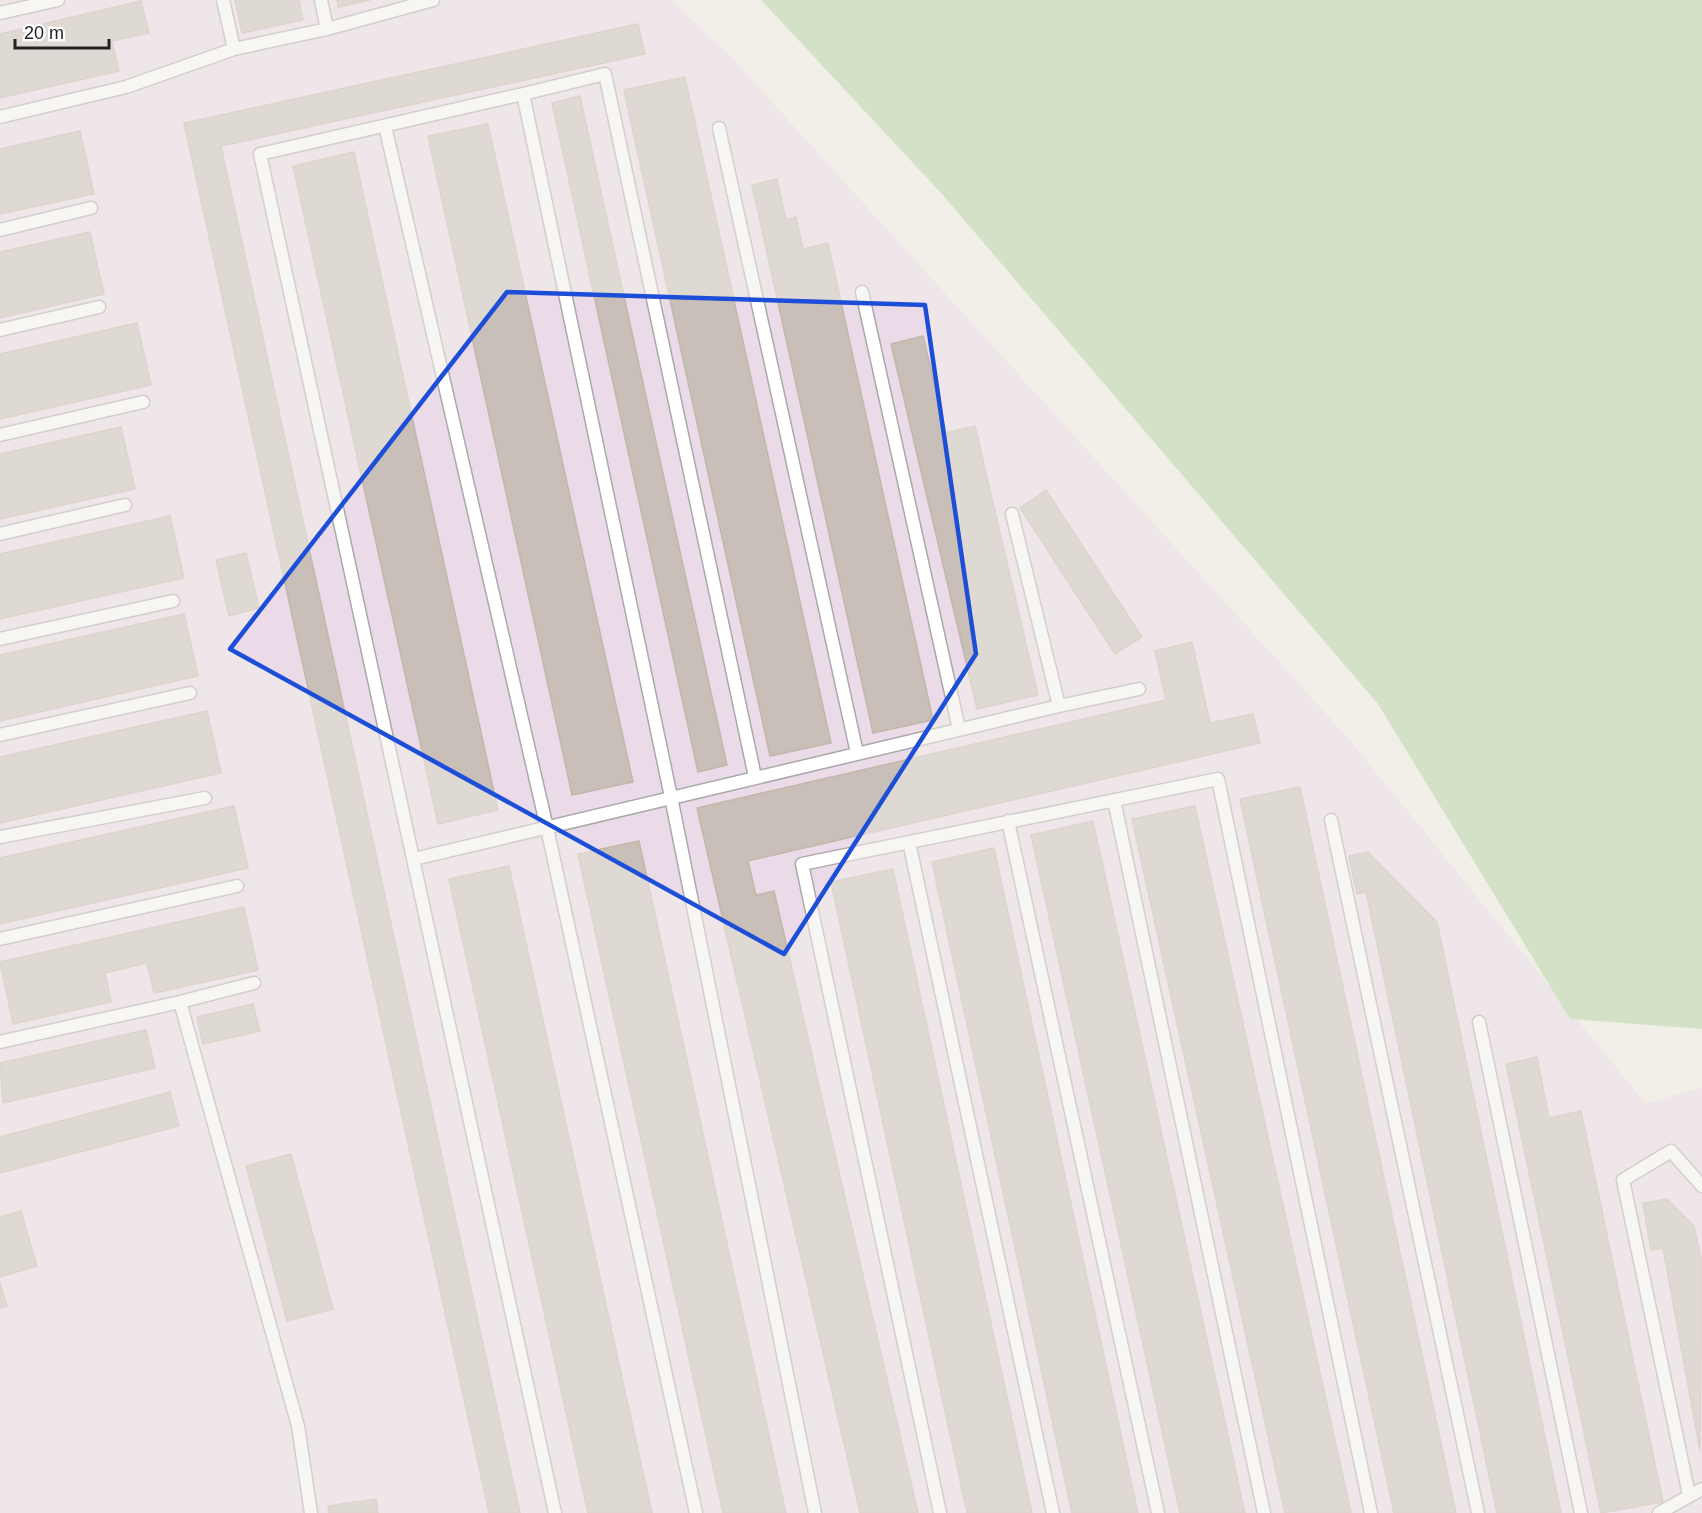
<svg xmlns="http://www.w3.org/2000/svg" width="1702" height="1513" font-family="Helvetica,sans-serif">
  <rect width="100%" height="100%" fill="#f2efe9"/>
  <!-- industrial -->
  <path fill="#ebdbe8" d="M0 0H671L732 58 1349 739 1645 1103 1702 1088V1513H0Z"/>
  <!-- forest -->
  <path fill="#add19e" d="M761 0H1702V1029L1570 1019 1378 704 941 193Z"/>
  <!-- building -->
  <path fill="#c7bfb8" stroke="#c4b6ab" stroke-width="1.5" d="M235 0H299L303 20 242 33Z
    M337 0H370L338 7Z
    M141 1 149 33 112 41 119 71 0 98V34Z
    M638 24 645 54 221 146 520 1513H489L184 123Z
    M685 77 831 743 770 756 624 90Z
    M580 96 727 765 698 772 552 103Z
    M488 124 633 782 572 795 428 136Z
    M80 131 94 194 0 214V149Z
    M354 152 498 810 438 824 293 166Z
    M777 179 786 220 796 217 803 249 828 243 933 720 873 733 752 185Z
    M90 232 104 294 0 318V252Z
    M137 323 151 385 0 419V354Z
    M923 336 946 433 975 426 1038 695 977 709 891 344Z
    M121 427 135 489 0 519V454Z
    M1046 490 1142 637 1115 654 1020 508Z
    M170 516 184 578 0 619V554Z
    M246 553 259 608 229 616 216 560Z
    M184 614 198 676 0 721V655Z
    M1192 642 1210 723 1253 714 1260 743 748 861 756 895 774 891 918 1513H860L697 808 1166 700 1155 651Z
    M207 711 221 773 0 823V757Z
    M1300 787 1456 1513H1394L1240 799Z
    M234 806 248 868 0 924V858Z
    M1195 806 1351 1513H1285L1132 819Z
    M1093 821 1245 1513H1180L1031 835Z
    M639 841 786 1513H723L578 854Z
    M994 848 1138 1513H1072L932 862Z
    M1368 852 1437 922 1561 1513H1497L1366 892 1357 894 1349 856Z
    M509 866 652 1513H588L449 879Z
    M893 869 1032 1513H967L831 882Z
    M244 907 258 970 154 993 147 963 105 973 111 1002 13 1024 0 962Z
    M253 1004 260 1031 203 1044 197 1017Z
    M146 1030 155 1068 3 1103 0 1063Z
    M1537 1057 1549 1118 1581 1111 1663 1502 1601 1513 1506 1064Z
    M170 1092 179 1126 0 1173V1137Z
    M291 1154 333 1309 287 1321 246 1166Z
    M1667 1199 1694 1226 1702 1262 1700 1451 1663 1248 1651 1250 1643 1203Z
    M21 1211 37 1266 0 1277V1217Z
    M0 1283 7 1306 0 1308Z
    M376 1499 378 1513H329L328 1506Z"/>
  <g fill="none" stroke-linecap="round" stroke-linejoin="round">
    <defs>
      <path id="service" d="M223 0 234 49
        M321 0 327 29
        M0 13 58 0
        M523 94 605 74 755 777
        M0 117 126 87 234 49 327 29 433 0
        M385 126 547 828 696 1513
        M719 128 857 753
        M0 230 91 208
        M862 292 959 729
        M0 330 99 307
        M0 435 143 402
        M0 534 125 505
        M0 639 173 601
        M1059 706 1139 689
        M0 735 190 693
        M1114 800 1264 1513
        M1331 820 1478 1513
        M1008 821 1158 1513
        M0 837 205 798
        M909 842 1053 1513
        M414 859 1059 706 1012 514
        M0 939 237 886
        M180 1002 254 983
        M1479 1022 1581 1513
        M0 1042 180 1002 298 1426 311 1513
        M1689 1495 1623 1180 1671 1151 1702 1186
        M555 1513 260 154 523 94 671 797 815 1513
        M940 1513 802 864 1218 779 1371 1513
        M1659 1513 1702 1489"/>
    </defs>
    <!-- service casing -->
    <use href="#service" stroke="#a9a9a9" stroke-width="15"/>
    <!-- service -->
    <use href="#service" stroke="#fff" stroke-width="12"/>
  </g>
  <!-- marked area -->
  <path d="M0 0H1702V1513H0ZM507 292 925 305 976 654 784 954 230 649Z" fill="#f2efe9" fill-opacity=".55" fill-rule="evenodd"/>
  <path fill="none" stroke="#1d4ed8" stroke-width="4.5" stroke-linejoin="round" d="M507 292 925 305 976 654 784 954 230 649Z"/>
  <!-- scale -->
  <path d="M15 39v9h94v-9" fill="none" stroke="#222222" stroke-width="3"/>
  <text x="24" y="39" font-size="18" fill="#222222" stroke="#ffffff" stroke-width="4.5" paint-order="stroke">20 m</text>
</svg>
